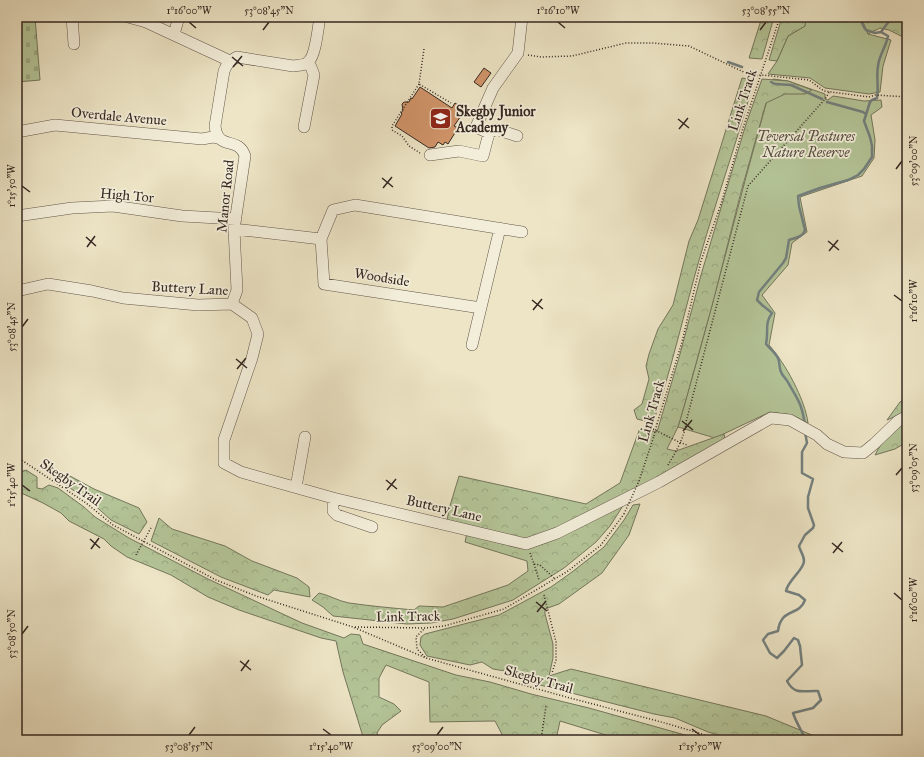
<svg xmlns="http://www.w3.org/2000/svg" width="924" height="757" font-family="'IM FELL Great Primer',serif">
  <defs>
    <pattern id="forest-crowns" width="20" height="18" patternUnits="userSpaceOnUse"><rect width="20" height="18" fill="#b4c598"/><path d="M2 6a3 3 0 1 1 6 0M12 15a3 3 0 1 1 6 0" fill="none" stroke="#9ba983"/></pattern>
    <pattern id="cemetery-stones" width="16" height="16" patternUnits="userSpaceOnUse"><rect width="16" height="16" fill="#b4c598"/><path d="M2 7V4a2 2 0 0 1 4 0v3zM10 15v-3a2 2 0 0 1 4 0v3z" fill="#9ba983"/></pattern>
  </defs>
  <rect width="100%" height="100%" fill="#ede5c6"/>
  <filter id="stains"><feTurbulence type="fractalNoise" baseFrequency=".005" numOctaves="4"/><feColorMatrix values="0 0 0 0 .2 0 0 0 0 .09 0 0 0 0 .02 0 0 0 .5 -.17"/></filter>
  <radialGradient id="worn" r=".72"><stop offset=".6" stop-color="#630" stop-opacity="0"/><stop offset="1" stop-color="#630" stop-opacity=".3"/></radialGradient>
  <!-- green -->
  <path fill="#b4c598" stroke="#74765d" d="M806 17H861L868 34 891 40 883 66 880 92 869 94 825 88 810 78 768 74 777 61 788 36 805 26Z
    M773 79 788 81 825 94V99L828 100 833 96 864 101 881 100 882 107 871 115 875 140 874 158 862 176 800 197 807 232 792 243 788 265 762 295 775 313 769 345C785 363 805 399 808 423L792 415 770 412 715 438 678 427C712 311 740 195 773 79Z"/>
  <!-- forest -->
  <path fill="url(#forest-crowns)" stroke="#74765d" d="M762 17H774L762 59 749 58Z
    M782 17H806L805 26 788 36 777 61 769 60Z
    M861 17H907V39L889 30 880 28 868 34Z
    M742 78 754 80C738 139 717 197 700 257 684 312 672 368 653 423L637 419 634 410 642 404 649 379 646 366 649 354 658 329 673 305 689 241 698 220Z
    M762 79 788 81 812 90 805 94H785L766 103 741 192 713 302 687 396 678 427 667 449 676 451 724 434 725 439 653 482 633 489 592 512 525 541 447 521 449 509 459 476 586 504 620 483 640 428 657 432 680 354 701 275 746 124Z
    M907 398V411L887 420 900 402Z
    M907 421V442L895 449 875 455C882 441 892 428 907 421Z
    M50 467 59 473 70 476 94 489 139 508 147 522 139 534 111 520 92 503 51 475 47 469Z
    M26 470 37 477V488L42 489 49 485 58 488 84 507 95 517 129 538 208 579 302 623 344 638 351 634 360 635 363 644 456 675 490 682 531 694 589 708 703 740H622L560 721 556 740H505L495 721 430 722 429 682 386 665 379 678V697L394 704 401 711 382 725 377 733 380 740H364L343 672 336 641 321 638 239 610 208 597 171 575 127 557 111 546 104 539 69 521 61 513 43 503 17 491V473Z
    M626 501 610 526 596 542 564 568 513 600 491 607 453 619 431 623 407 624 333 616 323 607 312 600 319 593C329 595 338 601 349 603 370 606 392 608 414 610L419 606 443 607 508 585 528 571 527 561 465 542 467 533 512 546 520 548Z
    M640 504 629 535 602 573 559 604 545 609V614L553 644V658L549 676 571 669 766 716 824 740H735L708 732 675 718 654 714 540 685 511 672 493 669 482 662 470 665 427 656 420 645 421 637 425 634 499 615 551 587 572 572 604 547 624 520 633 505Z
    M159 518 172 529 225 546 252 561 297 578 309 587 310 597 274 590 268 595 221 577 151 541Z"/>
  <!-- cemetery -->
  <path fill="url(#cemetery-stones)" stroke="#74765d" d="M17 17H35L40 80 17 82Z"/>
  <g fill="none" stroke-linecap="round" stroke-linejoin="round">
    <!-- stream -->
    <path stroke="#738180" stroke-width="2.5" d="M881 32 892 17
      M728 62 742 67
      M771 82 775 84 791 85 822 99
      M827 102 863 112 866 114
      M805 425C802 405 799 401 789 384 787 380 784 377 782 374 779 369 780 366 779 362 779 355 770 349 766 344 769 331 764 324 772 313L762 305 757 300 759 292 783 263 786 258 789 240C795 238 803 237 805 230L799 206 798 196 820 188 848 180 858 175 864 169 872 157V146L870 137 864 121 870 102 872 100 877 98C879 87 876 77 878 66 879 55 886 47 888 36L881 32 875 33 866 30 864 27 859 17
      M805 738C801 730 796 722 793 713L813 708 821 700 818 691C804 690 795 696 787 681L802 665 800 646 798 640 794 638 784 651 777 658 770 653 763 640 768 634 778 631C781 607 799 617 805 600L799 595 786 591C788 580 804 570 804 561 804 555 800 551 799 546L805 535 813 528 814 525 808 508V497L813 479 802 473V452L807 443 805 432"/>
  </g>
  <!-- building -->
  <path fill="#d19469" stroke="#352722" d="M484 68 491 73 481 87 474 82Z
    M420 87 452 108 455 103 465 110 454 126 458 128 448 144 445 142 443 145 438 142 435 147 429 148 395 126 402 114 401 113 403 110 402 104 404 102H409L411 98 412 99Z"/>
  <g fill="none" stroke-linecap="round" stroke-linejoin="round">
    <defs>
      <path id="minor" d="M72 17 74 44
        M128 17 146 22 230 61
        M174 34 179 17
        M304 127 314 75 311 67 308 62
        M17 132 55 125 202 139 213 137 218 138
        M517 136 496 129 489 133 476 127 493 88 518 53 522 17
        M430 155 459 151 483 156 489 133
        M17 216 72 208 113 206 182 216 236 219
        M234 229 321 239
        M17 291 48 284 92 291 123 298 198 305 232 304 252 318 258 334 252 358 224 440V463L241 472 333 498 526 544 557 533 659 482 771 418 790 420 817 435 827 444 844 452 863 453 874 444 898 421 907 416
        M232 304 237 290 234 229 245 156C238 135 218 152 215 126L224 71C227 63 230 61 237 57L293 66C299 65 305 66 309 61 316 54 318 27 320 17
        M481 308 324 284 321 239 333 210 355 205 522 232
        M472 345 500 228
        M296 487 305 437
        M333 498V511L337 515 372 527"/>
    </defs>
    <!-- minor casing -->
    <use href="#minor" stroke="#63564b" stroke-width="12"/>
    <!-- path -->
    <path stroke="#352722" stroke-width="1.5" stroke-dasharray="1 2" stroke-linecap="butt" d="M424 49 419 84 451 103
      M528 55 541 57 572 56 626 43H652L689 46 752 76 762 75 809 80 824 91 869 97 875 95 907 97
      M419 84 392 126V130L402 136 409 146 420 153
      M657 424 682 342 701 261 721 204 743 128 780 17
      M645 425 679 442 687 445
      M17 457 86 503 113 525 216 580 256 596 353 627 426 658 570 698 665 723 722 740
      M668 465C676 452 685 436 686 422L748 186 825 99 830 91
      M639 481 654 436
      M530 553 534 564 540 565 555 579
      M534 564 539 580
      M544 595 556 642V660L552 673
      M355 627 425 628 444 626 504 609 568 571 601 545 624 514
      M425 657 417 649 416 637 425 628
      M541 740 546 706"/>
    <!-- minor -->
    <use href="#minor" stroke="#f3eeda" stroke-width="11"/>
    <!-- path-bridge -->
    <path stroke="#352722" stroke-width="1.5" stroke-dasharray="1 2" stroke-linecap="butt" d="M654 436 657 424
      M624 514 639 481
      M136 555 152 526"/>
  </g>
  <!-- ticks -->
  <path fill="none" stroke="#352722" stroke-width="1.5" d="M189 22 196 28M558 22 565 28M263 30 269 22M760 30 766 22M232 57 243 66M233 67 242 56M678 119 689 128M679 129 688 118M896 169 902 161M382 178 393 187M22 186 30 192M383 188 392 177M86 237 96 246M828 241 839 250M87 247 95 236M829 251 838 240M894 295 902 301M532 300 543 309M533 310 542 299M22 327 28 319M236 359 247 368M237 369 246 358M682 421 693 430M683 431 692 420M896 475 902 468M386 480 397 489M22 485 30 491M387 490 396 479M90 539 100 548M832 543 843 552M91 549 99 538M833 553 842 542M894 593 902 600M536 602 547 611M537 612 546 601M22 634 28 626M240 661 251 670M241 671 249 660M323 729 331 735M692 729 700 735M189 735 195 727M437 735 443 727"/>
  <!-- icons -->
  <defs>
    <symbol id="school-square" viewBox="-11 -11 22 22"><rect x="-9" y="-9" width="18" height="18" rx="4" fill="#8f2418" stroke="#f3eeda"/><path d="M0-5L7-2L0 1L-7-2ZM-4 1L0 2.5L4 1V4Q0 6-4 4Z" fill="#fff"/></symbol>
  </defs>
  <g fill-rule="evenodd">
    <use href="#school-square" x="428" y="106" width="25" height="25"/>
  </g>
  <g text-anchor="middle" stroke-width="3.5" stroke-linejoin="round" paint-order="stroke">
    <!-- street labels -->
    <g font-size="14" fill="#352722" stroke="#f3eeda">
      <text transform="translate(742 100) rotate(-72)" y="5">Link Track</text>
      <text transform="translate(119 116) rotate(5)" y="5">Overdale Avenue</text>
      <text transform="translate(127 195) rotate(5)" y="5">High Tor</text>
      <text transform="translate(225 196) rotate(-84)" y="5">Manor Road</text>
      <text transform="translate(382 277) rotate(9)" y="5">Woodside</text>
      <text transform="translate(190 288) rotate(3)" y="5">Buttery Lane</text>
      <text transform="translate(651 411) rotate(-74)" y="5">Link Track</text>
      <text transform="translate(71 482) rotate(35)" y="5">Skegby Trail</text>
      <text transform="translate(444 508) rotate(13)" y="5">Buttery Lane</text>
      <text transform="translate(408 616) rotate(-1)" y="5">Link Track</text>
      <text transform="translate(539 679) rotate(16)" y="5">Skegby Trail</text>
    </g>
    <!-- poi labels -->
    <g font-size="14" font-weight="bold" fill="#352722" stroke="#f3eeda" text-anchor="start">
      <text x="456" y="116">Skegby Junior<tspan x="456" dy="16">Academy</tspan></text>
    </g>
    <!-- park labels -->
    <g font-size="14" font-style="italic" fill="#554e40" stroke="#f3eeda">
      <text x="806" y="141">Teversal Pastures<tspan x="806" dy="16">Nature Reserve</tspan></text>
    </g>
  </g>
  <!-- margin -->
  <rect width="924" height="757" fill="none" stroke="#ede5c6" stroke-width="44"/>
  <rect x="22" y="22" width="880" height="713" fill="none" stroke="#352722" stroke-width="1.5"/>
  <g font-size="10" text-anchor="middle" fill="#352722">
    <text x="189" y="14">1°16'00"W</text>
    <text x="269" y="14">53°08'45"N</text>
    <text x="558" y="14">1°16'10"W</text>
    <text x="766" y="14">53°08'55"N</text>
    <text transform="translate(913 161) rotate(-90)" y="4">53°09'00"N</text>
    <text transform="translate(11 186) rotate(-90)" y="4">1°15'50"W</text>
    <text transform="translate(913 301) rotate(-90)" y="4">1°16'10"W</text>
    <text transform="translate(11 327) rotate(-90)" y="4">53°08'45"N</text>
    <text transform="translate(913 468) rotate(-90)" y="4">53°09'05"N</text>
    <text transform="translate(11 485) rotate(-90)" y="4">1°15'40"W</text>
    <text transform="translate(913 600) rotate(-90)" y="4">1°16'00"W</text>
    <text transform="translate(11 634) rotate(-90)" y="4">53°08'50"N</text>
    <text x="189" y="750">53°08'55"N</text>
    <text x="331" y="750">1°15'40"W</text>
    <text x="437" y="750">53°09'00"N</text>
    <text x="700" y="750">1°15'50"W</text>
  </g>
  <rect width="100%" height="100%" filter="url(#stains)"/>
  <rect width="100%" height="100%" fill="url(#worn)"/>
</svg>
